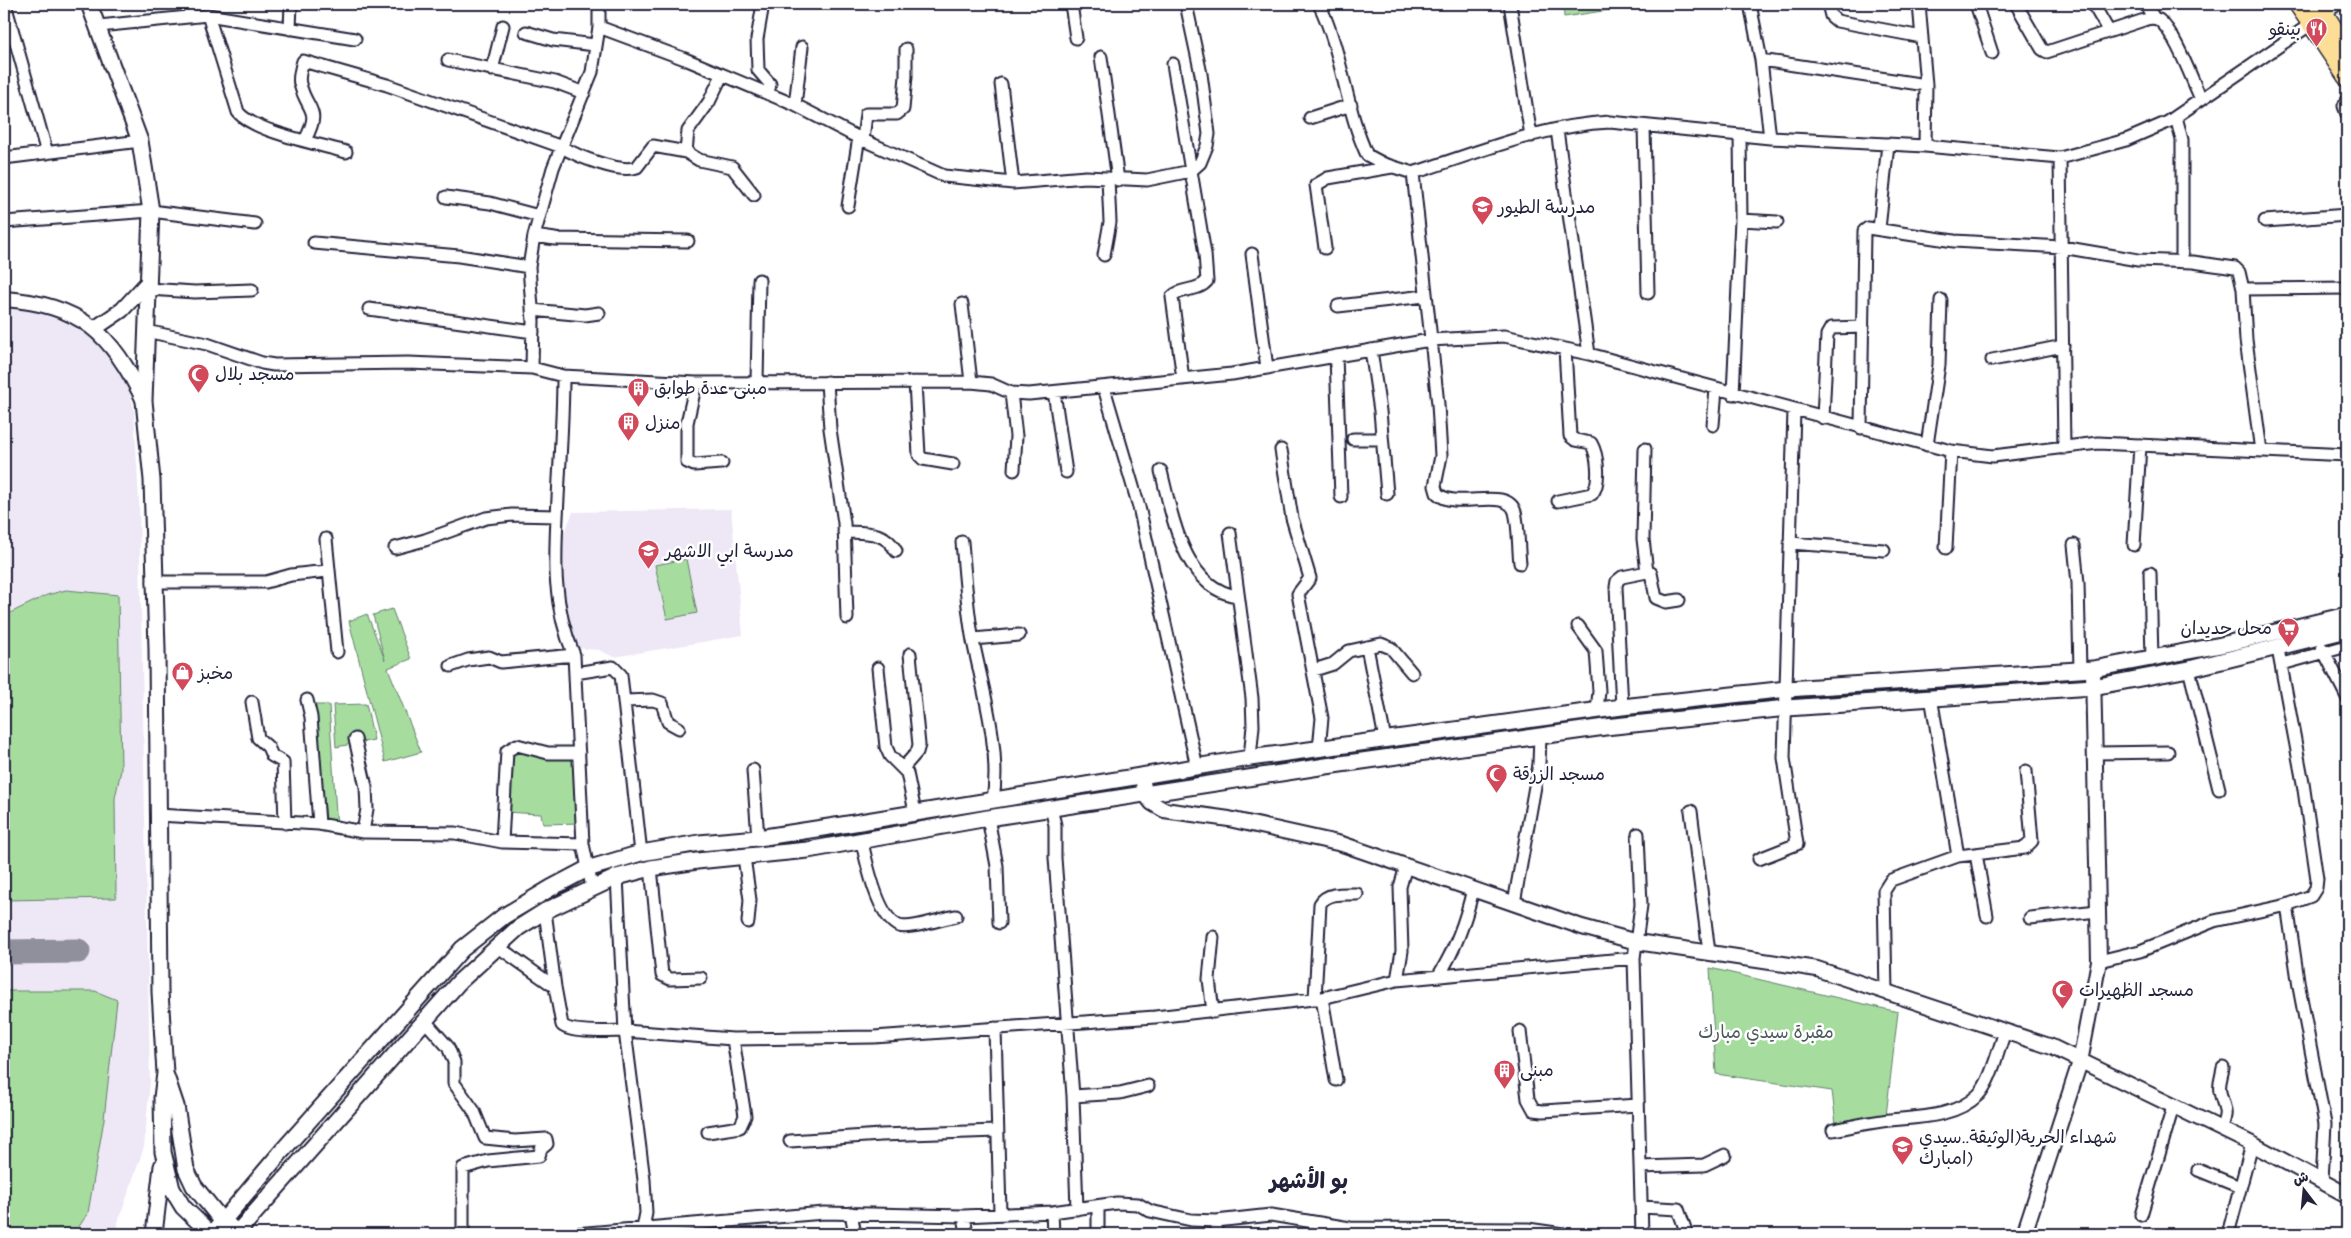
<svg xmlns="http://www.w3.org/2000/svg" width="2351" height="1238" font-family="Mynerve,'Playpen Sans Arabic',sans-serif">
  <rect width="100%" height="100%" fill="#fff"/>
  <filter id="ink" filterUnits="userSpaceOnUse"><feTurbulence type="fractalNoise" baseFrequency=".02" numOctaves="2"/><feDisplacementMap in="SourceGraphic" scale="10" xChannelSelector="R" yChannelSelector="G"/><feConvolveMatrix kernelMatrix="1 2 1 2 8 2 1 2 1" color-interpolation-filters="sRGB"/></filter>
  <g filter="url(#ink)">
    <!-- built -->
    <path fill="#eee7f5" d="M4 301 62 316 88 332 117 365 129 390 134 409 139 503 150 1082 144 1147 114 1234H4Z
      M731 509 743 635 614 657 599 650 575 648 562 598 561 541 573 512Z"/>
    <!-- green -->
    <path fill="#a7dc9f" stroke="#647f6d" d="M1563 4H1648L1564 17Z
      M686 559 697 613 667 619 655 565Z
      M66 590 118 595 121 770 115 798 116 898 4 900V616L47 595Z
      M392 609 411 659 388 668 421 752 385 762 349 621 367 614 385 660 373 615Z
      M366 704 374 740 336 747 333 705Z
      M313 705H329L337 829 327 827Z
      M511 747 579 753 581 823 543 824 541 814 503 812Z
      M1710 968 1898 1012 1886 1116 1836 1124 1832 1091 1716 1074Z
      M4 991H95L117 1000 104 1119 88 1213 74 1234H4Z"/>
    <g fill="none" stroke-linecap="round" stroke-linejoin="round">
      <!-- taxiway -->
      <path stroke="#90909d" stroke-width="25" d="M4 952 78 951"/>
      <defs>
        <path id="minor" d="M5 4 47 153
          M188 4 191 17
          M763 4 757 39 758 70 770 84 768 94
          M1071 4 1076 38
          M1319 4C1343 53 1345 108 1367 155L1384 164 1413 173
          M1510 4 1531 136
          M1750 4 1761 60 1770 138
          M1828 4 1831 16 1837 21 1922 37
          M1919 4 1926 85
          M1976 4 1992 53
          M2016 4 2042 49 2047 52 2144 20C2149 18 2154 17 2159 20 2175 32 2192 80 2201 99
          M2093 4 2108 30
          M2145 4 2154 18
          M2324 13 2338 4
          M208 15 355 39
          M99 26 208 15 238 112C252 131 322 145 346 152
          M599 27 685 59 795 105 863 140 944 176 1013 183 1086 177 1147 180 1191 171 1200 163 1207 146 1209 134 1201 74 1186 4
          M290 29 291 4
          M526 32 553 40 595 45
          M1101 57 1118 180
          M448 60 555 82 584 93
          M1761 60 1926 85 1925 146
          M1173 64 1205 254 1207 281C1198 292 1181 287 1172 297L1183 379
          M492 70 503 26
          M1001 84 1013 183
          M2347 99 2344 106 2347 114
          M795 105 802 47
          M2176 117 2182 140V262
          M1310 118 1351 105
          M1644 126 1648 293
          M1557 130 1589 354
          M1740 135 1741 220 1777 222
          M305 140C322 108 307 112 300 84 298 78 301 68 303 61L387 85 562 147C577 156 620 174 637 167L653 146 686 152 699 160 732 167 754 195
          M863 140 866 114H897L903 109 906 76V49
          M686 152 688 131 709 102 722 75
          M4 158 140 141
          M2060 158 2064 448
          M446 197 490 203 539 216
          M848 206 859 137
          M2265 221 2347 215
          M4 222 151 211 255 224
          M1879 229 1888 144
          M534 236 555 239 688 241
          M314 243 459 256 529 267
          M1325 248 1316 185 1328 178 1392 167
          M1252 254 1267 368
          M1104 255 1110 222 1108 179
          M148 289 195 292 252 290
          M2243 289 2347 288
          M962 304 971 382
          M1338 306 1425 296
          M369 309 533 332
          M532 310 585 315 599 313
          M146 331 207 344 262 363 274 365 408 363 532 368 563 376 696 383 971 382 991 384 1011 393 1029 394 1232 374 1430 340 1504 336 1589 354 1951 451 1993 456 2098 443 2347 455
          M1371 350 1380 411 1387 494
          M1336 356 1341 497
          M1992 360 2063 346
          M532 368 533 321 529 267 534 236 553 168 592 72 599 27V4
          M563 376C563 416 560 457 558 498 555 555 551 602 574 655L583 844
          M757 382 759 280
          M827 382 830 429 844 523 847 618
          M915 382 919 455 923 459 953 464
          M696 383 687 423V462L694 465 722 463
          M1104 388 1139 507 1197 767
          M1054 392 1066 472
          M1011 393 1016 436 1014 470
          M1733 394 1741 220
          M1823 418 1827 335 1831 328 1863 327
          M1713 425 1716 389
          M1861 428 1864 231 1868 228 1954 241 2062 247 2138 260 2193 262 2235 268 2239 272 2243 289 2246 340 2261 451
          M1353 439H1382
          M1927 445 1939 365 1941 300
          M1281 450 1292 518 1310 578 1298 594 1322 718 1319 749
          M1161 471C1172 514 1183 588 1237 596
          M1558 501 1592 494C1601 483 1598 455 1591 443L1575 440 1570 436 1565 349
          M844 532C864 533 885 530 896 551
          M1230 533 1252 698 1253 726 1250 758
          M326 539 337 652
          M962 542C965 575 967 609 973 641 983 690 1001 750 993 800
          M1790 543 1884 550
          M2074 545 2078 583 2080 670
          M2134 545 2140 445
          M395 548 425 540 486 518 512 515 557 516
          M1946 548 1951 451
          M1520 563C1518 547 1519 527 1515 512 1507 485 1455 512 1437 493L1435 486 1441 456 1438 404 1413 173C1477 153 1543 125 1610 122L1770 138 1925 146 2060 158 2126 140 2168 122 2311 24
          M1647 572 1651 573 1656 598 1666 602 1679 600
          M2150 573 2152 660
          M153 582H266L291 575 327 571
          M1578 626 1596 651 1599 691 1597 711
          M973 639 1019 635
          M1367 647 1385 739
          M2322 648 2347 697
          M2282 664 2347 646
          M451 666 468 660 489 657 501 662 574 655
          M878 668 886 747 890 756 907 773 915 812
          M2189 669 2219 789
          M1314 670 1333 664 1349 651 1381 644 1391 648 1412 673
          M575 673 613 667 621 675 641 853
          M1931 697 1958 856
          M307 700 311 717 319 824
          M625 701 653 700 662 703 668 722 679 728
          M252 702 258 738 268 747 272 756 283 762 285 823
          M1622 707 1616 587 1617 581 1622 577 1647 572 1643 539 1645 449
          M355 739 366 787 367 809 363 832
          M2095 753 2168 752
          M903 768 917 752 919 745 910 654
          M753 770 758 838
          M1051 808 1055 825V858L1073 1096 1077 1209
          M1691 811 1709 952
          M157 815 319 824 363 832 455 833 502 842 583 844 592 887
          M988 818 997 866 999 923
          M1638 834 1641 905 1634 958 1642 1234
          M502 842 507 751 517 745 548 753H579
          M862 842C866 861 878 918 899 926 909 930 944 918 956 916
          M1976 854 1987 916
          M744 857 750 900 748 922
          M1759 859 1797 844 1784 758 1794 410
          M651 868 662 975 670 979 701 978
          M617 877 625 1031 733 1039 874 1037 1155 1017 1322 998 1397 980 1634 958
          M1514 903 1539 764 1540 736
          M2287 905 2299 987 2325 1124 2322 1181
          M545 911 555 987 562 1025C571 1034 611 1031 625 1031L644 1180 646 1213 642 1233
          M2030 918 2098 911
          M497 946 555 987
          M2099 961 2140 951 2214 921 2287 905 2311 896 2316 888 2317 879 2303 783 2278 649
          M1439 975C1456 948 1466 920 1473 889
          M1397 980 1402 951 1400 887 1406 866
          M1886 992 1884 891 1891 880 1958 856 2025 848 2032 841 2026 771
          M1322 998 1336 1080
          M1315 999 1320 904C1327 892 1344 894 1357 894
          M1213 1012 1209 979 1213 937
          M425 1021 448 1047 454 1062V1083L474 1111 485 1138 515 1141 546 1139 547 1144 541 1149 539 1156 488 1161 463 1168V1234
          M995 1028 1000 1213
          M1520 1031 1528 1099 1534 1110 1543 1111 1638 1105
          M1073 1096 1120 1093 1148 1086
          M1833 1130C1849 1127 1866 1123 1882 1121 1912 1117 1954 1119 1978 1095 1991 1082 1998 1050 2005 1032
          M2221 1130C2229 1108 2224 1111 2220 1092 2218 1084 2222 1076 2223 1068
          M708 1132 740 1127 745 1116 733 1039
          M790 1141 881 1135 997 1131
          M1640 1167 1704 1165 1725 1155
          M2198 1170 2240 1187
          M1641 1207 1678 1209 1687 1234
          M1052 1212 1053 1234
          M851 1213 855 1234
          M2141 1215 2173 1107
          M964 1216 967 1234
          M575 1234 824 1213 964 1216 1052 1212 1117 1203 1138 1204 1150 1211 1191 1220 1216 1221 1271 1215 1350 1228 1528 1229 1563 1234
          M1098 1234V1206
          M1216 1234V1221
          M2228 1234 2252 1144"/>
        <path id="tertiary" d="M4 299C80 304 112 333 144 401
          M94 329 122 310 147 283
          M1142 776 1145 794 1152 803 1164 810 1229 819 1342 844 1582 927 1637 942 1817 969 2052 1047 2252 1144 2347 1195
          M2024 1234 2080 1062 2099 961 2093 669"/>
        <path id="secondary" d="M89 4 140 141 151 211 144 401 152 480 157 649 160 992 165 1073 162 1098 163 1152 172 1189 183 1207 211 1234
          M166 1076 176 1106 186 1169 194 1186 223 1222 231 1227
          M154 1234 162 1166
          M212 1234 282 1151 462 949 504 916 551 888 587 869 641 853 699 843 758 838 842 825 1250 758 1622 707 1787 689 2093 669 2221 645 2347 615
          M236 1234 459 982 518 928 545 911 617 877 651 868 697 861 808 850 988 818 1326 766 1605 727 1787 708 2093 687 2189 669 2347 630"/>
        <path id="trunk" d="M2298 4 2347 77
          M2318 4 2347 50"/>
      </defs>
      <!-- minor casing -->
      <use href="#minor" stroke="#22223b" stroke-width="15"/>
      <!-- tertiary casing -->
      <use href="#tertiary" stroke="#22223b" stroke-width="18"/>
      <!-- secondary casing -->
      <use href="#secondary" stroke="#22223b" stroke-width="19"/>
      <!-- trunk casing -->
      <use href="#trunk" stroke="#22223b" stroke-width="21"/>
      <!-- minor -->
      <use href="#minor" stroke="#fff" stroke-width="11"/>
      <!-- tertiary -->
      <use href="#tertiary" stroke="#fff" stroke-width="14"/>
      <!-- secondary -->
      <use href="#secondary" stroke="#fff" stroke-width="15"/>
      <!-- trunk -->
      <use href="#trunk" stroke="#fcde96" stroke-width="18"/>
    </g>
  </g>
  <!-- icons -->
  <defs>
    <symbol id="restaurant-pin" viewBox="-11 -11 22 30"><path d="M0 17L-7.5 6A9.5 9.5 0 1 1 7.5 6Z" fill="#d1495b" stroke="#fff"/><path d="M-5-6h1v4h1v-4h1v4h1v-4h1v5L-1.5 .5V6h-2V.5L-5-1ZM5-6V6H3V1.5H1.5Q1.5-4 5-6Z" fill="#fff"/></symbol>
    <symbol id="school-pin" viewBox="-11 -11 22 30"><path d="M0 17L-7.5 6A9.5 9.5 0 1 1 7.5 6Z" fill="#d1495b" stroke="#fff"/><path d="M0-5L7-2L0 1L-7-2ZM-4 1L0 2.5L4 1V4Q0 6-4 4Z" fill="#fff"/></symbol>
    <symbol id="mosque-pin" viewBox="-11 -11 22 30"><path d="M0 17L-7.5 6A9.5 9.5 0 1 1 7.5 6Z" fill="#d1495b" stroke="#fff"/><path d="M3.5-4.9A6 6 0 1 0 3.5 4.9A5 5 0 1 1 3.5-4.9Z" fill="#fff"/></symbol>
    <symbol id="building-pin" viewBox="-11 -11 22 30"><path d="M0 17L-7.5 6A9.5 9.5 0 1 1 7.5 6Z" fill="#d1495b" stroke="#fff"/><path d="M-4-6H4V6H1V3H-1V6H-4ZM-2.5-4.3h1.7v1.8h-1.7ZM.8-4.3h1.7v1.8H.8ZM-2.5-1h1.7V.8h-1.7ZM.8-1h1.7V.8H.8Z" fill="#fff"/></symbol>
    <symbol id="supermarket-pin" viewBox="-11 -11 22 30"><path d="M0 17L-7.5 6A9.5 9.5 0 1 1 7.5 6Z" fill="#d1495b" stroke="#fff"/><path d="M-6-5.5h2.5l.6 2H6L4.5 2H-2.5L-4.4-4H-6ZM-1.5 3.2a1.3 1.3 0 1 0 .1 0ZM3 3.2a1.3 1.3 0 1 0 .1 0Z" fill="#fff"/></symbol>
    <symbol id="shop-pin" viewBox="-11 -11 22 30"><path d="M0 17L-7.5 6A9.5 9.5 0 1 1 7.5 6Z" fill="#d1495b" stroke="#fff"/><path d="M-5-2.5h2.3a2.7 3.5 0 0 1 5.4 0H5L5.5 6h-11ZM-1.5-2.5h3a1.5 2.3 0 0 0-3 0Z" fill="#fff"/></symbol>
  </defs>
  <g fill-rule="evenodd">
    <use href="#restaurant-pin" x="2304" y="16" width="25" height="34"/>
    <use href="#school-pin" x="1470" y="194" width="25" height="34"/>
    <use href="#mosque-pin" x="186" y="362" width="25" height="34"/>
    <use href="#building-pin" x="626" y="376" width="25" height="34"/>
    <use href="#building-pin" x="616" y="410" width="25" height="34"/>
    <use href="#school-pin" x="636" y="538" width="25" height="34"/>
    <use href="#supermarket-pin" x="2276" y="616" width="25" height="34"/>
    <use href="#shop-pin" x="170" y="660" width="25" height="34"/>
    <use href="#mosque-pin" x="1484" y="762" width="25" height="34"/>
    <use href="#mosque-pin" x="2050" y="978" width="25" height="34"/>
    <use href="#building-pin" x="1492" y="1058" width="25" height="34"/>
    <use href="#school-pin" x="1890" y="1134" width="25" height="34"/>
  </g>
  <g text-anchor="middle" stroke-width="5" stroke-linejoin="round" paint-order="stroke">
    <!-- poi labels -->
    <g font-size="18" fill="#22223b" stroke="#fff" text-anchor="start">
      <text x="2301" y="35" text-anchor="end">بينقو</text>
      <text x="1498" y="213">مدرسة الطيور</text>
      <text x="215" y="380">مسجد بلال</text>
      <text x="654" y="394">مبنى عدة طوابق</text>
      <text x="645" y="429">منزل</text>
      <text x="665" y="557">مدرسة ابي الاشهر</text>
      <text x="2272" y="634" text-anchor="end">محل حديدان</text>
      <text x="198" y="679">مخبز</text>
      <text x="1513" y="780">مسجد الزرقة</text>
      <text x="2079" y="996">مسجد الظهيرات</text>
      <text x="1520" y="1076">مبنى</text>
      <text x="1919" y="1143">شهداء الحرية(الوثيقة..سيدي<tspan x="1919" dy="21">امبارك)</tspan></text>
    </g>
    <!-- park labels -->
    <g font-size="18" fill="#4a5a59" stroke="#fff">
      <text x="1766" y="1038">مقبرة سيدي مبارك</text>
    </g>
    <!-- district labels -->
    <g font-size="22" font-weight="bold" fill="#22223b" stroke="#fff">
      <text x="1309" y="1188">بو الأشهر</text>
    </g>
  </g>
  <!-- margin -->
  <rect width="2351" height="1238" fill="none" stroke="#fff" stroke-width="20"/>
  <rect x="10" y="10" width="2331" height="1218" fill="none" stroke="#22223b" stroke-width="2" filter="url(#ink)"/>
  <!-- north arrow -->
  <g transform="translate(2304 1190) rotate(344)" stroke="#ffffff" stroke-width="4" paint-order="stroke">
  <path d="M0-4L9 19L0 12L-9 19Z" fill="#22223b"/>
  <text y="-8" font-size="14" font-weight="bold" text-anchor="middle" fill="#22223b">ش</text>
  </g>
</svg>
